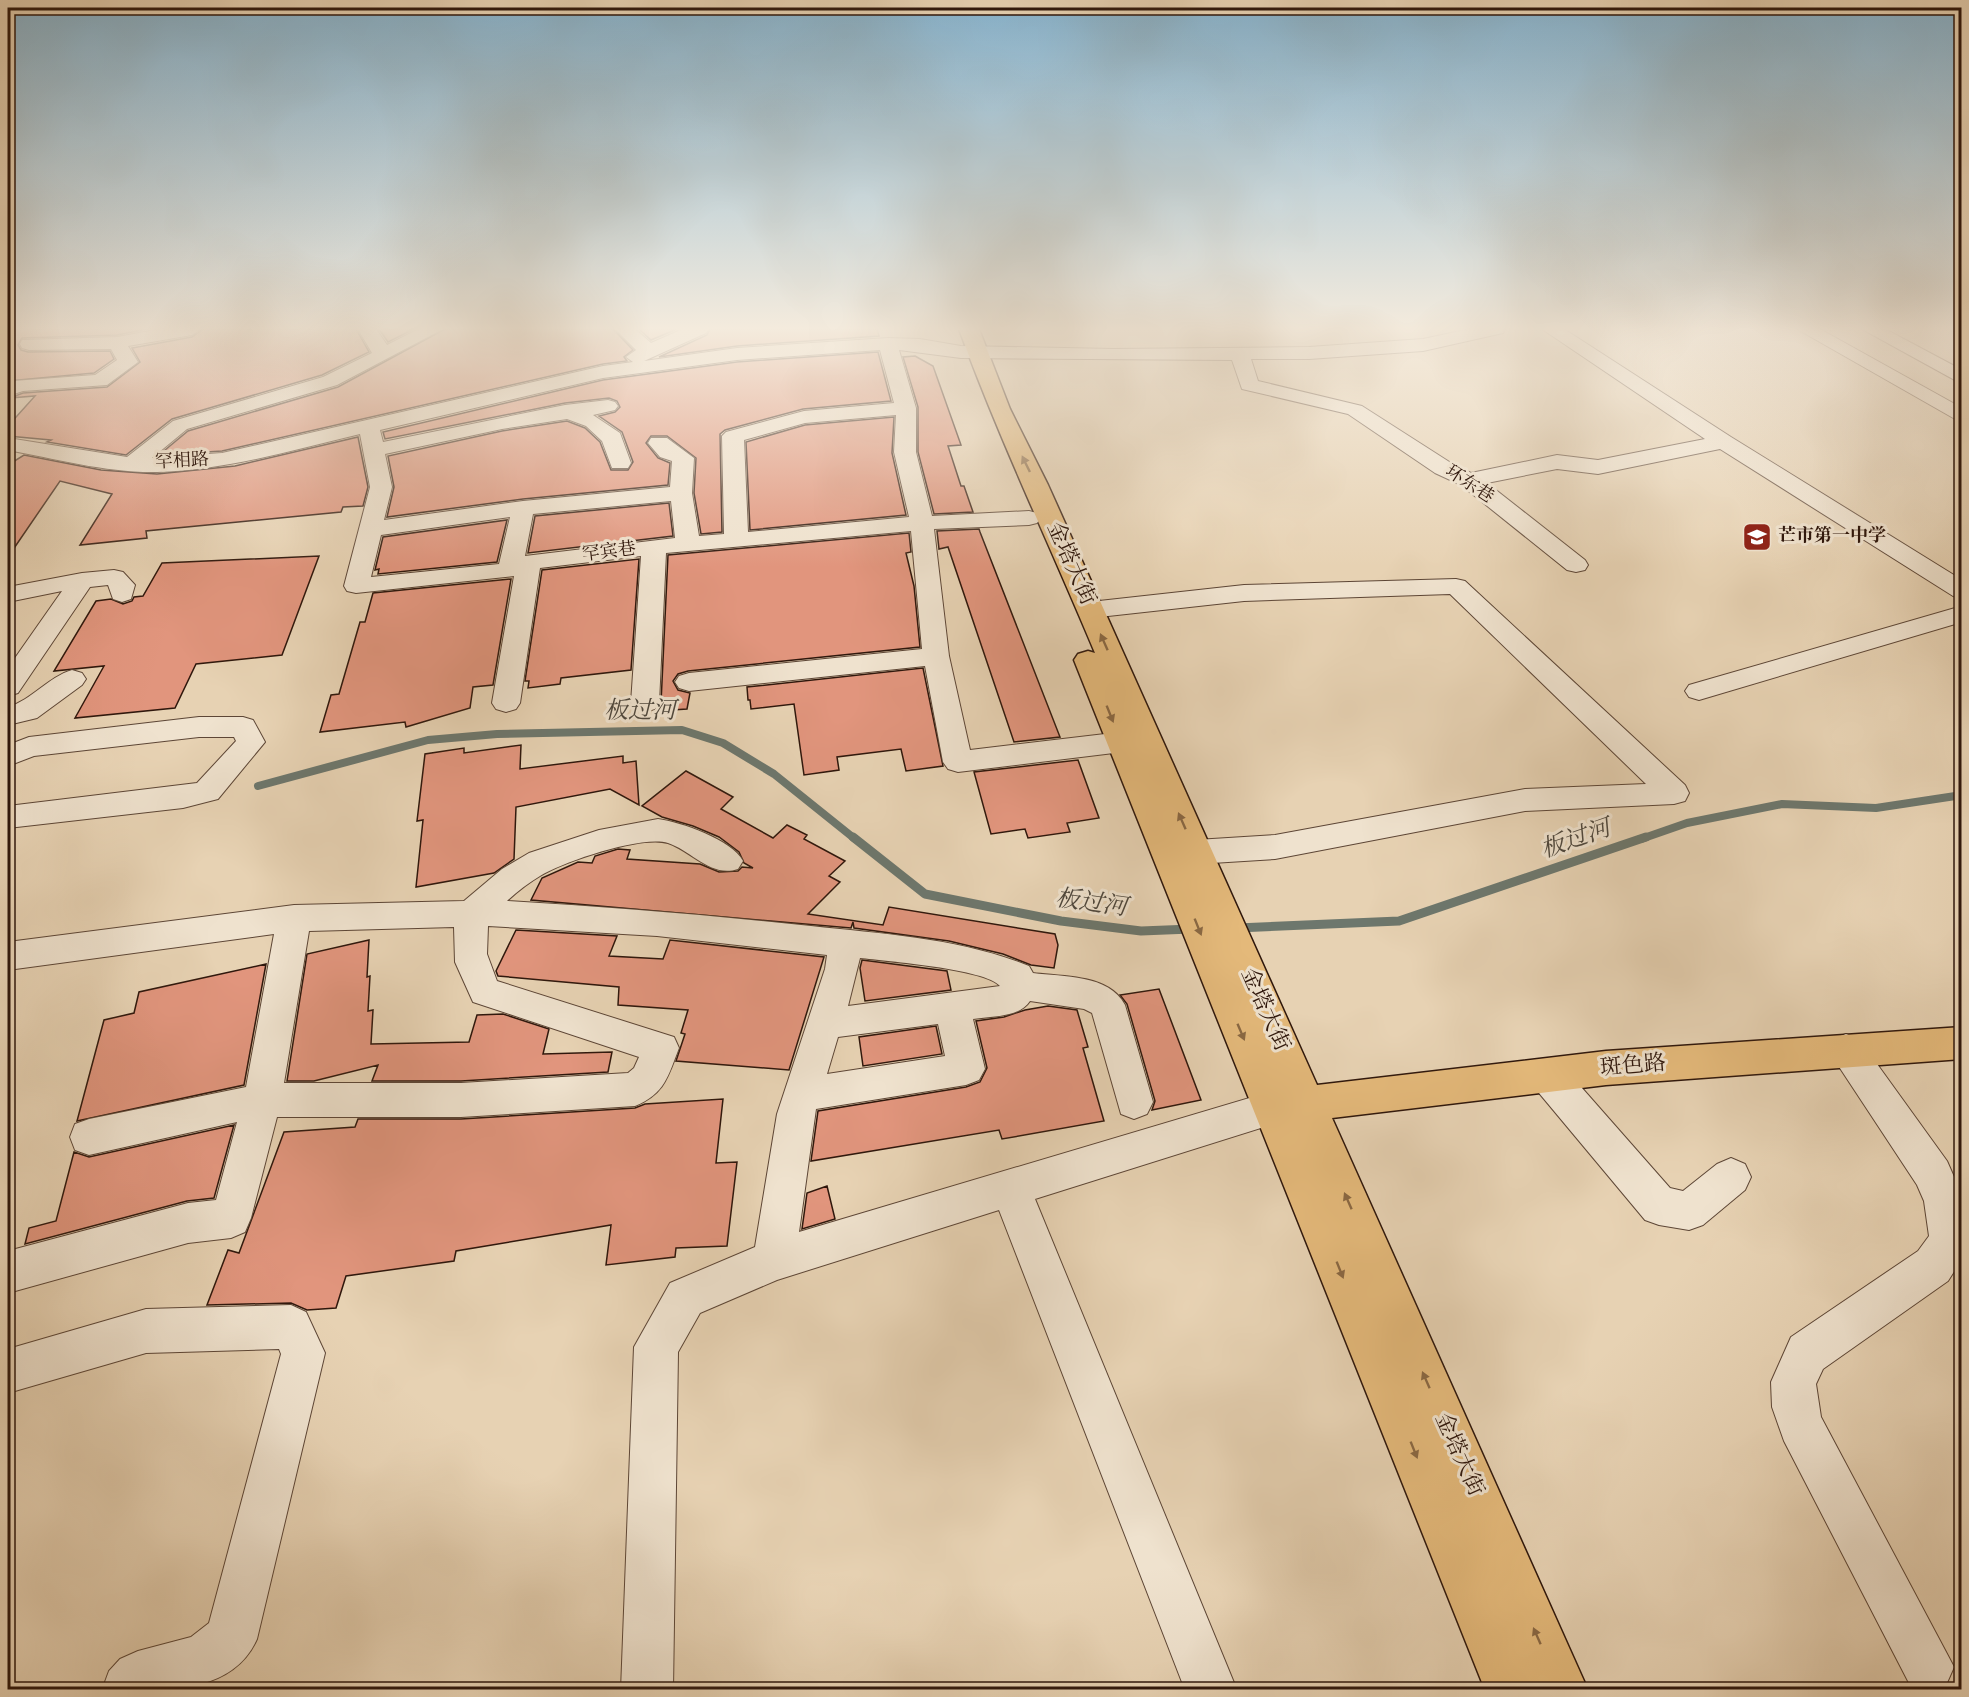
<svg xmlns="http://www.w3.org/2000/svg" width="1969" height="1697" font-family="'Sorts Mill Goudy','Noto Serif SC',serif">
  <rect width="100%" height="100%" fill="#e7d2b3"/>
  <filter id="stains"><feTurbulence type="fractalNoise" baseFrequency=".00333" numOctaves="4"/><feColorMatrix values="0 0 0 0 .2 0 0 0 0 .09 0 0 0 0 .02 0 0 0 .5 -.17"/></filter>
  <radialGradient id="worn" r=".72"><stop offset=".6" stop-color="#630" stop-opacity="0"/><stop offset="1" stop-color="#630" stop-opacity=".3"/></radialGradient>
  <g fill="none" stroke-linecap="round" stroke-linejoin="round">
    <path stroke="#6d776d" stroke-width="8" d="M258,786l170,-46 69,-6 185,-4 41,13 51,31 81,65
      M1641,839l46,-16 95,-19 94,4 86,-13"/>
    <path stroke="#6d776d" stroke-width="9" d="M853,837l72,57 136,27 80,10 50,-2
      M1237,928l162,-7 247,-84"/>
  </g>
  <path fill="#e1957d" stroke="#2f170c" stroke-width="1.5" d="M8,329h139l-30,6 -95,3 -4,7 3,5 7,2 82,-1 4,8 -20,14 -86,8z
    M203,329h153l13,23 -47,23 -150,44 -46,36 -79,-13 4,-2 -43,-4v-10l27,-30 -25,2 13,-5 84,-6 33,-25 -8,-14 60,-11z
    M379,329h35l-26,13z
    M445,329h168l20,21 -9,7 3,4 -24,3 -381,87 -63,4 29,-24 150,-44z
    M639,329h38l-26,11z
    M710,329h167l2,7 -142,10 -78,11 48,-22z
    M878,352l13,49 -88,8 -78,21 -5,4 2,98 -21,2 -7,-41 2,-35 -29,-22h-16l-5,7 12,15 12,5 -2,22 -145,14 -136,18 7,-30 -6,-31 114,-25 65,-10 18,7 15,14 11,28h17l5,-8 -11,-30 -23,-16 16,-4 5,-5 -3,-6 -8,-3 -44,5 -180,36 -2,-7 220,-52 134,-18z
    M915,356l18,10 28,79 -13,1 13,40h3l9,26 -39,2 -16,-62v-45l-15,-50z
    M894,417l-2,36 14,62 -156,15 -4,-88 59,-17z
    M358,437l10,50 -5,19 -20,1 -2,5 -195,19 1,7 -67,7 32,-51 -52,-13 -52,76v-92l16,-10 77,15 56,4 78,-8z
    M669,503l4,33 -145,17 7,-37z
    M507,520l-10,42 -119,12 1,-5 -4,1 8,-33z
    M979,529l1,3 80,205 -46,5 -66,-195 -9,2 -2,-18z
    M909,533l2,19 -5,1 8,33 6,61 -232,24 -10,3 -5,7 5,9 12,3 -3,16 -30,2 4,-8 7,-148z
    M319,556l-37,99 -86,9 -21,44 -100,10 29,-52 -50,5 42,-70 15,-2 12,5 9,-3 2,-4 9,-1 19,-33z
    M639,559l-8,111 -70,8 -1,6 -32,4 1,-7h-4l17,-111z
    M511,579l-18,106 -20,2 -3,21 -64,19 -1,-5 -85,10 11,-37 8,-1 21,-72h5l8,-29z
    M923,668l20,98 -37,5 -5,-22 -64,8 2,13 -35,5 -10,-71 -43,5 -1,-9h-2l-1,-13z
    M521,745l-1,24 103,-13v7l13,-2 3,44 -29,-16 -94,18 -2,52 -20,14 -78,14 7,-67 -6,1 8,-67 39,-6v5z
    M1078,760l21,58 -32,5 3,9 -42,6 -3,-9 -34,5 -17,-62z
    M686,771l47,26 -12,12 52,29 14,-13 20,10 -3,4 41,22 -16,15 11,6 -32,32 75,11 6,-18 166,27 3,11 -4,23 -23,-3 -28,-11 -54,-13 -95,-13 -1,-6 -2,6 -320,-28 11,-22 36,-16 14,1 3,-7 23,-7 12,1 -3,9 73,5 19,8 19,-1 4,-4 11,1 -9,-5 -5,-11 -20,-15 -26,-11 -31,-9 -20,-11z
    M516,930l101,6 -8,20 54,3 7,-19 154,17 -35,113 -113,-9 9,-27 -4,-1 7,-23 -70,-5 1,-18 -121,-11 -2,-5z
    M369,940l-2,37 3,-1 -2,35 5,-1 -2,34 98,-2 8,-27 26,-1 46,15 -6,25 69,-2 -4,20 -147,9h-89l6,-16 -64,16h-27l20,-127z
    M862,960l85,11 4,19 -86,11 -5,-33z
    M266,964l-22,121 -167,36 27,-101 30,-7 5,-21z
    M1159,989l42,111 -49,10 3,-9 -28,-97 -7,-9z
    M1048,1006l29,4 11,37 -5,1 21,73 -102,18 -3,-9 -188,31 7,-50 148,-24 14,-5 7,-14 -11,-47 28,-4 21,-7z
    M936,1026l6,28 -79,12 -4,-29z
    M723,1099l-7,64 21,-1 -10,84 -51,2 -1,9 -69,8 5,-40 -155,26 -2,10 -108,15 -10,32 -29,2 -16,-7 -84,2 21,-55 11,3 45,-121 71,-5 3,-8h103l174,-11 10,-4z
    M234,1125l-20,73 -27,3 -162,43 4,-16 27,-7 18,-69 15,5z
    M827,1186l8,33 -33,10 5,-36z"/>
  <g fill="none" stroke-linecap="round" stroke-linejoin="round">
    <g stroke="#5d4636" stroke-width="2">
      <path id="minor" d="M161,329h40l-9,6 -64,11 10,16 -31,23 -84,6 -15,5v-13l5,-2 82,-6 22,-15 -6,-11 -82,1 -7,-2 -2,-4 2,-4 95,-3z
        M358,329h18l11,16 32,-16h24l-106,56 -150,44 -35,29 70,-5 381,-87 30,-4 -7,-5 10,-7 -21,-21h20l16,14 32,-14h25l-2,4 -62,28 93,-13 151,-10 32,1 41,7 152,3 196,-2 114,-8 47,-10h35l-2,4 -80,18 -114,8h-58l7,22 104,25 89,57 20,10 86,-18 41,5 107,-21 -163,-110h22l167,108 231,143v18l-9,-2 -233,-147 -122,25 -41,-5 -70,14 98,77 3,5 -3,5 -9,2 -9,-2 -106,-85 -26,-12 -87,-59 -106,-25 -10,-29 -271,-2 -62,-8 17,58v44l16,64 97,-5 8,2 4,5 -4,5 -8,2 -95,4 15,127 21,94 152,-18 10,3 4,7 -4,7 -10,3 -164,20 -10,-3 -5,-7 -18,-96 -236,25 -10,-3 -4,-6 4,-6 10,-3 233,-24 -11,-118 -245,22 -7,150 -4,6 -10,3 -10,-3 -4,-6 10,-147 -101,12 -20,135 -4,6 -10,3 -10,-3 -4,-6 22,-127 -158,17 -9,-2 -3,-5 26,-99 -10,-53c-67,16 -133,36 -203,38 -49,1 -101,-13 -149,-22v-12l119,19 46,-36 150,-44 49,-24zM880,350l14,53 -90,8 -78,21 -4,4 2,98 -25,2 -7,-43 2,-35 -27,-20h-16l-3,5 12,14 12,4 -2,26 -147,14 -139,19 8,-33 -7,-33 117,-25 65,-10 19,7 16,15 10,27h16l3,-5 -11,-30 -27,-18 22,-5 3,-4 -3,-4 -7,-2 -43,5 -182,37 -3,-12 223,-52 134,-18zM896,415l-2,37 15,65 -161,15 -4,-92 61,-17zM671,501l4,37 -150,18 8,-42zM510,517l-11,47 -128,13 10,-42z
        M1797,329h23l142,79v15z
        M1862,329h23l77,41v14z
        M114,570l9,2 12,13 -4,14 -9,3 -9,-3 -5,-14 -18,2 -72,106 -10,3v-28l54,-77 -54,11v-15l74,-14z
        M1456,579l9,2 220,204 4,8 -4,8 -11,3 -149,7 -250,48 -79,5 -11,-4 -5,-8 5,-8 11,-4 79,-5 250,-46 121,-5 -196,-190 -206,7 -154,17 -9,-3 -4,-5 4,-5 9,-3 154,-17z
        M1962,606v16l-263,78 -10,-3 -4,-6 4,-6z
        M72,670l10,3 4,6 -4,6 -45,33 -29,7v-18c24,-7 40,-30 64,-37z
        M199,717h44l10,3 12,22 -47,57 -35,9 -175,20v-22l189,-23 39,-42 -2,-4h-35l-165,19 -26,10v-21l21,-8z
        M658,819c23,3 74,21 85,42l-5,8c-27,9 -46,-18 -70,-26 -27,-8 -105,19 -128,33 -12,7 -23,16 -33,25 101,6 202,14 304,25 74,8 148,12 218,40l4,7c30,4 76,1 92,32l28,97 -6,12 -13,5 -13,-5 -29,-101 -8,-4 -54,-8c-11,17 -39,15 -57,18l12,50 -6,11 -13,5 -150,24 -17,123 474,-141 13,5 6,12 -6,12 -251,79 202,491h-52l-186,-480 -222,70 -77,33 -22,39 -5,338h-52l13,-343 36,-64 85,-36 22,-133 48,-145 2,-14 -170,-19 -169,-10 -1,28 10,27 177,56 5,11c-11,28 -14,46 -44,58l-174,11h-184l-26,101 -6,14 -14,6 -43,5 -180,50v-42l180,-48 28,-3 21,-78 -148,33 -14,-5 -5,-13 5,-13 14,-5 157,-32 28,-153 -266,36v-28l286,-37 170,-4 38,-32 27,-16 70,-23zM454,927l1,35 18,40 166,55 -5,11 -6,5 -167,10h-177l25,-152zM860,958c26,3 126,11 140,28l-152,20zM938,1024l7,32 -118,18 11,-37z
        M1846,1034l13,5 88,122 15,34v64l-14,22 -125,88 -7,15 5,33 133,250 -8,18c-13,6 -23,6 -36,0l-126,-244 -12,-34 -1,-25 20,-45 127,-86 11,-15 -5,-35 -7,-16 -89,-135 5,-11z
        M1547,1059l13,4 110,125 13,3 34,-27 14,-6 14,6 6,13 -6,13 -42,35 -14,5 -30,-5 -14,-5 -111,-133 -6,-12 6,-12z
        M291,1305l15,7 19,41 -68,286c-26,58 -99,51 -155,51l7,-19 11,-12 18,-8 53,-14 18,-14 72,-269 -2,-5 -133,4 -138,40v-44l138,-40z"/>
    </g>
    <g stroke="#2f170c" stroke-width="3">
      <path id="major" d="M959,329h20l31,80 38,76 269,600 289,-34 356,-24v32l-356,26 -274,33 256,572h-103l-411,-1030 4,-6 10,-3 7,2c-45,-108 -96,-214 -136,-324z"/>
    </g>
    <use href="#minor" fill="#efe2ce" fill-rule="evenodd"/>
    <use href="#major" fill="#e4b97a" fill-rule="evenodd"/>
  </g>
  <defs><path id="oneway-solid" d="M-6-.8H1V-3.2L6.5 0L1 3.2V.8H-6Z" transform="scale(1.5)"/></defs>
  <g fill="#8a6843">
    <use href="#oneway-solid" transform="translate(1026 464) rotate(-116)"/>
    <use href="#oneway-solid" transform="translate(1104 642) rotate(-114)"/>
    <use href="#oneway-solid" transform="translate(1110 714) rotate(68)"/>
    <use href="#oneway-solid" transform="translate(1182 821) rotate(-114)"/>
    <use href="#oneway-solid" transform="translate(1198 927) rotate(68)"/>
    <use href="#oneway-solid" transform="translate(1241 1032) rotate(67)"/>
    <use href="#oneway-solid" transform="translate(1348 1201) rotate(-114)"/>
    <use href="#oneway-solid" transform="translate(1340 1270) rotate(68)"/>
    <use href="#oneway-solid" transform="translate(1426 1380) rotate(-114)"/>
    <use href="#oneway-solid" transform="translate(1414 1450) rotate(68)"/>
    <use href="#oneway-solid" transform="translate(1537 1636) rotate(-114)"/>
  </g>
  <linearGradient id="sky" x2="0" y2="1"><stop stop-color="#87b5d1"/><stop offset="0.58" stop-color="#f4ebdd"/><stop offset="1" stop-color="#f4ebdd" stop-opacity="0"/></linearGradient>
  <rect width="1969" height="567" fill="url(#sky)"/>
  <defs>
    <g id="school-square" transform="scale(1.5)"><rect x="-9" y="-9" width="18" height="18" rx="4" fill="#8f2418" stroke="#efe2ce"/><path d="M0-5L7-2L0 1L-7-2ZM-4 1L0 2.5L4 1V4Q0 6-4 4Z" fill="#fff"/></g>
  </defs>
  <g fill-rule="evenodd">
    <use href="#school-square" x="1757" y="537"/>
  </g>
  <g text-anchor="middle" dominant-baseline="central" stroke-width="6" stroke-linejoin="round" paint-order="stroke">
    <g font-size="18" fill="#2f170c" stroke="#efe2ce">
      <text transform="translate(182 462) rotate(-3)">罕相路</text>
      <text transform="translate(1469 485) rotate(33)">环东巷</text>
      <text transform="translate(609 553) rotate(-7)">罕宾巷</text>
    </g>
    <g font-size="18" font-weight="bold" fill="#2f170c" stroke="#efe2ce" text-anchor="start">
      <text x="1778" y="537">芒市第一中学</text>
    </g>
    <g font-size="22" fill="#2f170c" stroke="#efe2ce">
      <text transform="translate(1070 564) rotate(66)">金塔大街</text>
      <text transform="translate(1264 1010) rotate(66)">金塔大街</text>
      <text transform="translate(1633 1067) rotate(-5)">斑色路</text>
      <text transform="translate(1458 1455) rotate(66)">金塔大街</text>
    </g>
    <g font-size="24" font-style="italic" fill="#4e473d" stroke="#efe2ce">
      <text x="640" y="712">板过河</text>
      <text transform="translate(1576 840) rotate(-19)">板过河</text>
      <text transform="translate(1091 904) rotate(8)">板过河</text>
    </g>
  </g>
  <rect width="1969" height="1697" fill="none" stroke="#e7d2b3" stroke-width="30"/>
  <rect x="9" y="9" width="1951" height="1679" fill="none" stroke="#2f170c" stroke-width="3"/>
  <rect x="15" y="15" width="1939" height="1667" fill="none" stroke="#2f170c" stroke-width="1.5"/>
  <rect width="100%" height="100%" filter="url(#stains)"/>
  <rect width="100%" height="100%" fill="url(#worn)"/>
</svg>
